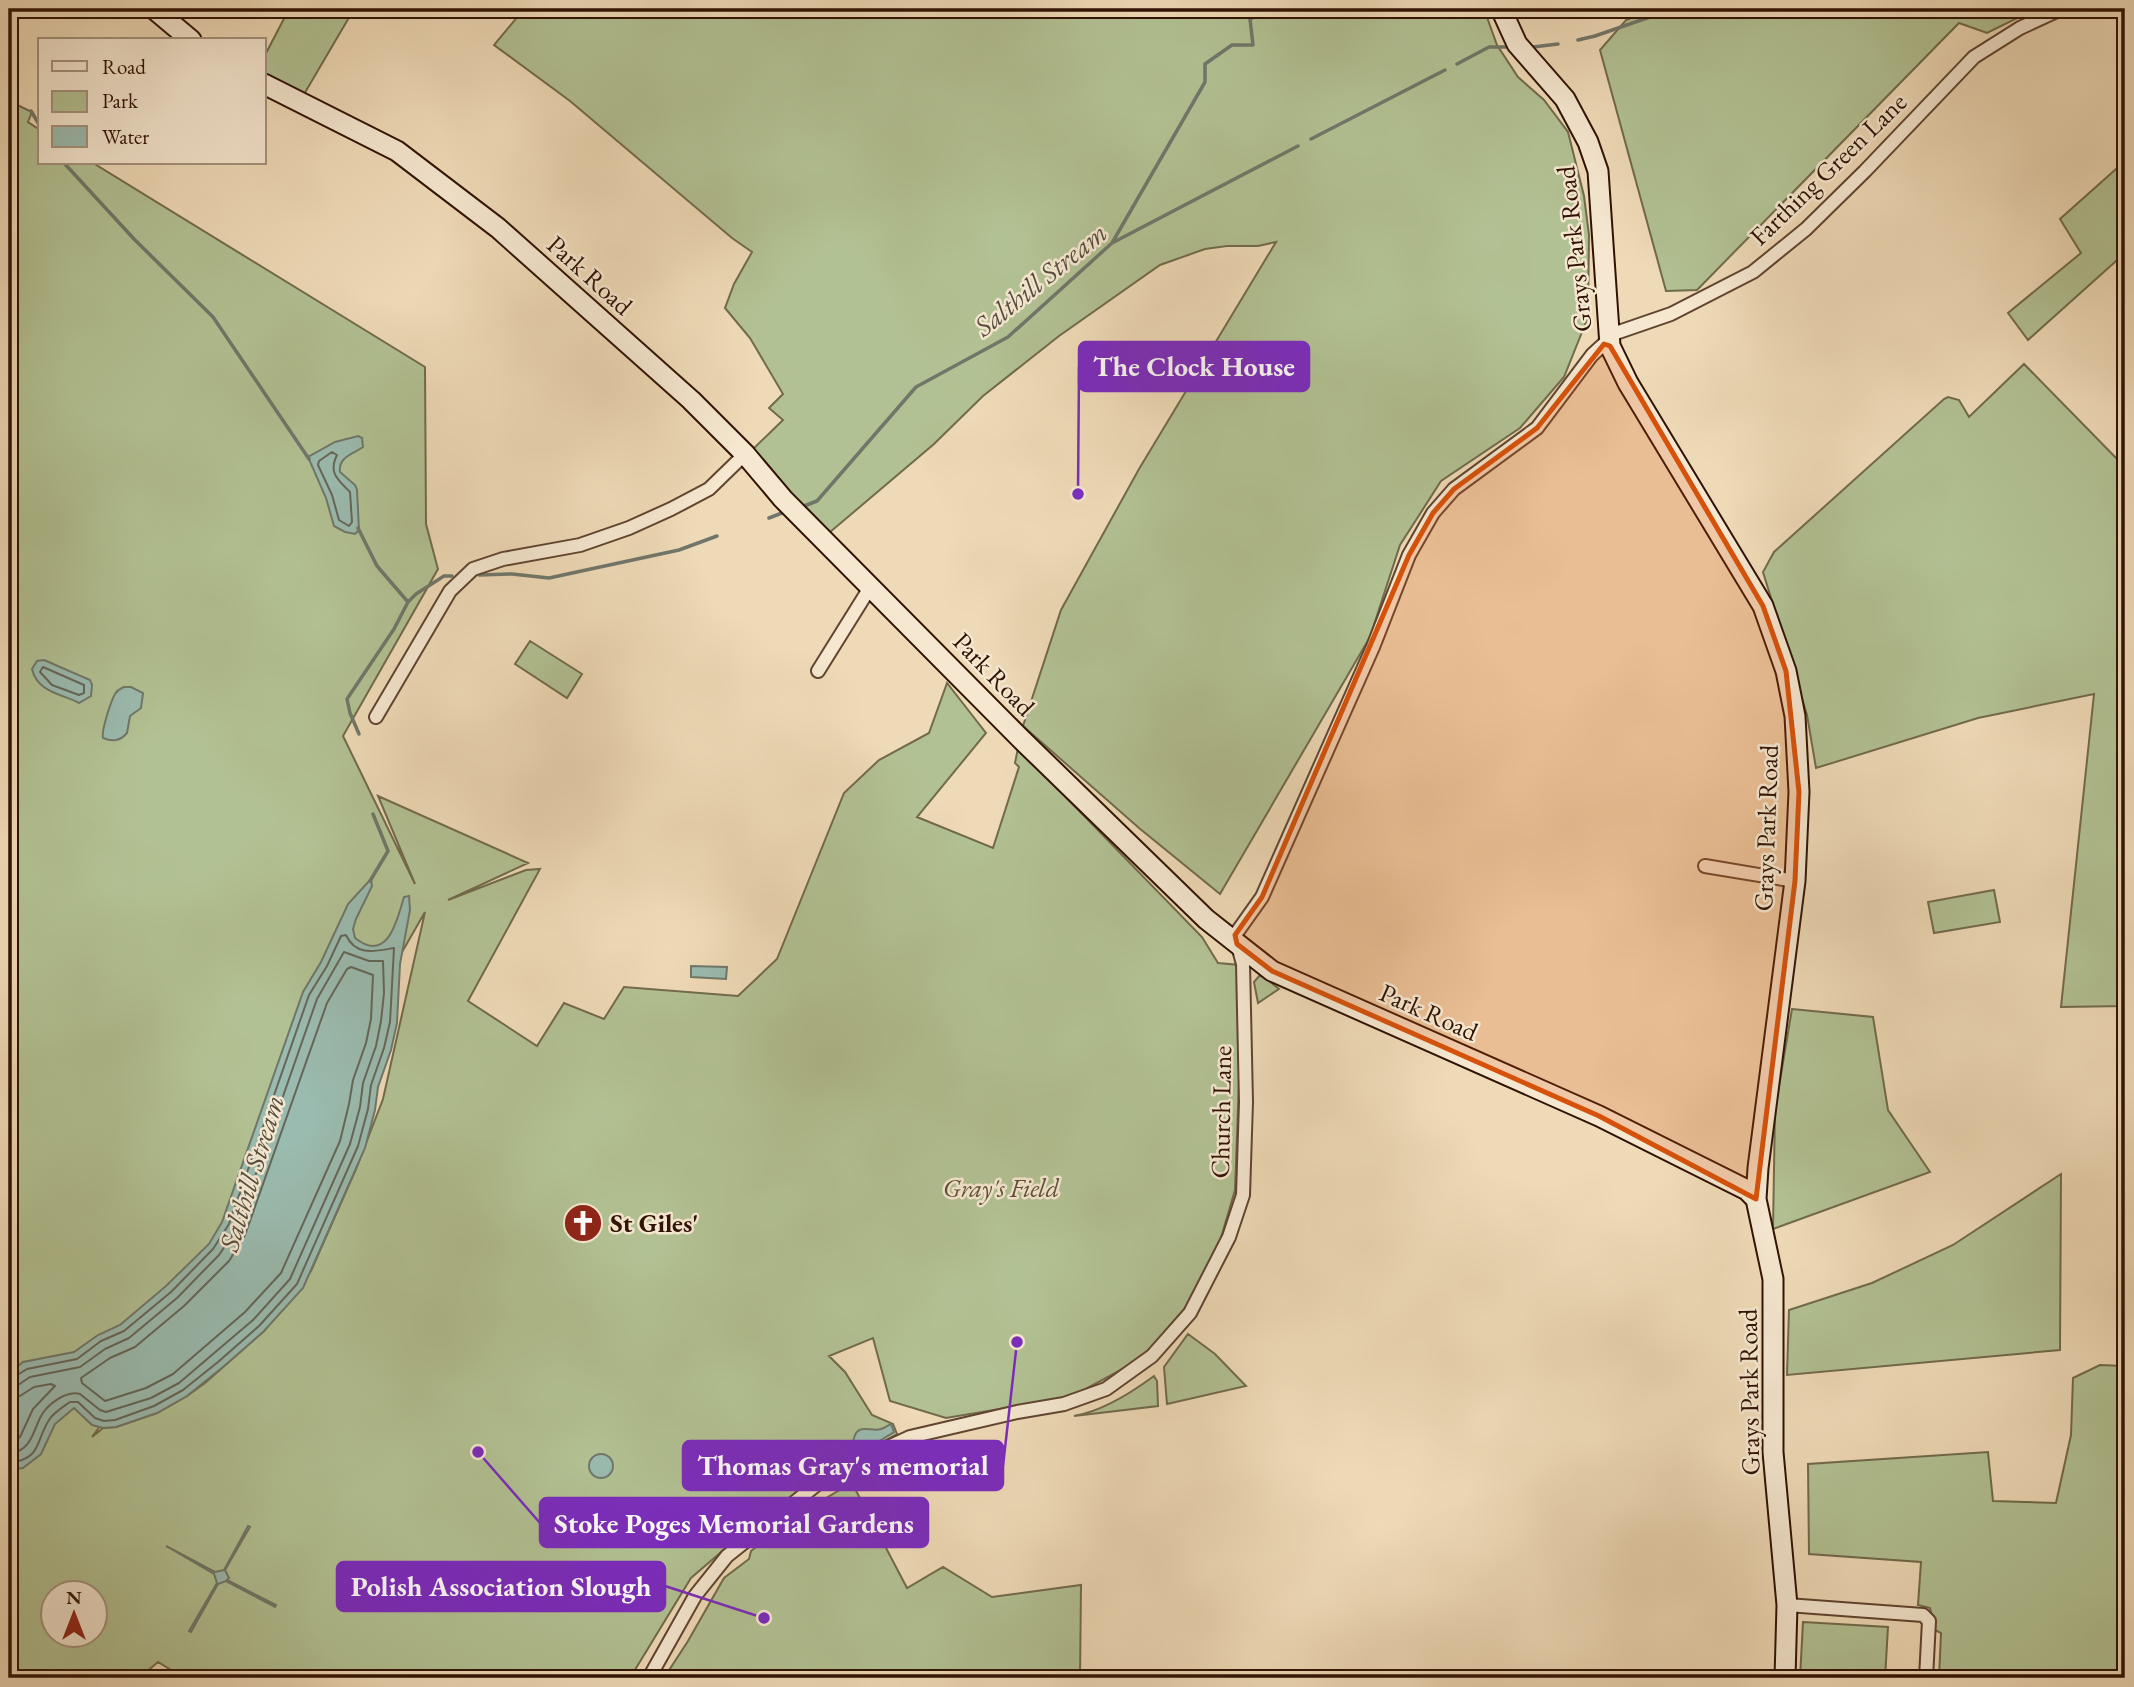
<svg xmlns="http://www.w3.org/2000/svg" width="2134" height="1687" font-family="'EB Garamond',serif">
  <rect width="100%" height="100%" fill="#efdab7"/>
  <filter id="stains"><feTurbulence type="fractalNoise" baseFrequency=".00286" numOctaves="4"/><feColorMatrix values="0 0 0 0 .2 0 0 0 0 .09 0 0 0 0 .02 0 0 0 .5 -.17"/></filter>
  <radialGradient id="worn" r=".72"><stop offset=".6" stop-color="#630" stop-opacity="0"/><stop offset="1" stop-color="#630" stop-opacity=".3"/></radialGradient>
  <path fill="#b2c193" stroke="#716a4b" stroke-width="2" fill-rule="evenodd" d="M289,9h65l-51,87 -39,-20v-19z
    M524,9h960l13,36 21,32 26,23 24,32 16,64 5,39 -1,82 -24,60 -44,51 -79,53 -41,64 -30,92 -150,257 -81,-66 -116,-102 38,-116 78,-141 137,-227 -18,4h-31l-22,3 -45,16 -101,71 -76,60 -49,48 -105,89 -78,-82 32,-31 -14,-12 14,-14 -33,-56 -25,-30 9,-24 18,-32 -20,-14 -162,-137 -76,-56z
    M1654,9h382l-49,24 -28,-10 -262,267 -31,1 -66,-241 26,-30z
    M9,101l23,11 -4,10 12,8v33h53l332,204 1,157 12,45 -95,167 72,148 -37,-88 150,67 -80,37 78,-30 14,-1 -72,132 69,45 27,-43 40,16 20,-32 114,9 39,-37 67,-166 35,-33 50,-27 18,-50 39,50 -69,84 76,31 26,-81 -4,-4 3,-15 184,189 16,26 22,2 -1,116 -4,109 -15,51 -34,66 -45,52 -70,38 -125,21 -56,-17 -17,-63 -44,18 16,16 27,43 21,9 4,10 -52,29 -111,78 -43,37 -61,100h-446l-26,-16 -19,16h-130zM425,912l-42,187 -27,70 -45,102 -47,60 -59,52 -18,13 -30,17 -41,14 -13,1 -11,9 145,-197zM52,1592h42v42h-42z
    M2125,161v92l-97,87 -20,-27 73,-60 -21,-34z
    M2024,364l97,99 4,-38v581l-64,1 33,-313 -116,24 -162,50 -9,-53 -44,-143 11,-20 170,-153 4,-2 11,3 10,17z
    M530,641l52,33 -15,24 -52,-34z
    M1994,890l6,32 -66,11 -6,-31z
    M1259,976l5,1 15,12 -21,14 -4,-21z
    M1792,1009l81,8 15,93 42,62 -157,57 2,-119z
    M2061,1174l-1,176 -273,25 2,-65 83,-27 81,-38z
    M1188,1334l27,20 31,32 -79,18 -3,-37z
    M2100,1365l25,1v312h-186l2,-45 -6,-3 -5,-22 -12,-3 3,-43 -112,-8 -1,-90 180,-12 5,49 63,2 15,-68 2,-57z
    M1154,1376l3,5 1,25 -84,10c29,-5 57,-23 80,-40z
    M852,1483l55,105 36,-21 49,30 89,-12 -1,93h-416l24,-37 36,-63 25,-19 2,-8 51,-39z
    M1803,1622l85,5 -3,51h-85z"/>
  <path fill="#9abbaf" stroke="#70776a" stroke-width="2" d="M358,436l4,2 1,9c-10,7 -25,10 -23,25l15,13 2,5 2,40 -4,4 -10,-2 -11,-6 -8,-28 -18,-41 27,-15z
    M44,660l46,20 2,5 -1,11 -12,7c-17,-9 -42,-11 -47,-34l5,-8z
    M124,687h7l12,6 -2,15 -11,8 -3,17c-7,8 -14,9 -24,5 -2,-7 8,-37 12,-44 3,-5 5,-5 9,-7z
    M371,879l1,7 -16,33 -3,10 2,9c33,26 42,-18 49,-41l5,-1 1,14 -10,54 -3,59 -6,27 -13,37 -3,23 -10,38 -62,140 -39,43 -41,36 -36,29 -30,17 -41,14 -13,1 -11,-3 -18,-17 -19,16 -14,30 -18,14 -14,2v-97l14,-11 51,-10 24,-17 22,-10 46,-39 43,-42 13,-22 81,-230 18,-30 27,-58z
    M691,966l36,1 -1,12 -35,-2z
    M891,1424l3,8 -49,30c8,-11 6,-17 10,-27 5,-11 17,-3 26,-6 3,-1 6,-3 10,-5z
    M589 1466a12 12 0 1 1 24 0a12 12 0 1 1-24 0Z
    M248,1526l2,1 -25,43 4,8 -2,2 49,25 -1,2 -49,-26 -8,3 -27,48 -2,-1 28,-48 -3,-9 -48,-28 49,26 9,-2z"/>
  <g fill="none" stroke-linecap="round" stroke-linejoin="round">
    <path stroke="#656659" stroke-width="2" d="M332,452l5,3c-9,18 1,25 13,37l2,30 -3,4 -10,-6 -7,-25 -14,-30 1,-4z
      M43,667l41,18v8l-5,2 -27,-10 -12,-13z
      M351,967l22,8 -2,44 -5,24 -13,37 -4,24 -9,37 -59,132 -36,39 -72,62 -27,14 -41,13 -23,-18 -1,-5 29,-20 25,-11 49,-41 45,-45 16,-26 82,-232 20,-34z
      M9,1378l5,-1 13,-8 50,-10 24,-18 23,-10 47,-39 42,-43 16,-25 80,-229 18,-29 14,-30 5,-1c10,22 30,16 48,13l-4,74 -6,26 -13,37 -3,24 -10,37 -61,138 -38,42 -41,36 -35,28 -29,16 -39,14 -11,1 -9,-3 -17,-16h-8c-7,5 -17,11 -21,18 -14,22 -7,39 -40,43
      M9,1387l9,-2 12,-8 50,-10 25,-18 24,-11 48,-40 42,-43 18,-27 80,-229 27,-47 25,9h14l1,32 -3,28 -5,25 -13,37 -3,24 -10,37 -60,135 -37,41 -74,63 -28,15 -45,14 -6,-2 -20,-16c-14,-4 -34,11 -40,24 -8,17 -10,33 -31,36
      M9,1397l11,-1 14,-9 17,-3 4,2 -22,23 -13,28 -11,6"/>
    <path stroke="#70776a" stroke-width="3.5" d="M1578,40l17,-4 78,-27
      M1533,47l25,-3
      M1457,64l32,-17h17
      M31,111l9,15
      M1311,139l134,-69
      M64,163l70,76 79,78 96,142
      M1112,243l93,-161v-18l27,-19h21l-3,-26 20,-10
      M804,506l13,-5 99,-114 92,-50 104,-94 186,-97
      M769,518l13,-5
      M358,528l19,38 31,36
      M479,575l33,-1 37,4 130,-28 38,-14
      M359,734l-9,-21 -3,-14 47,-70 14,-27 8,-8 28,-18h8
      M370,881l18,-30 -15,-37"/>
    <g stroke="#604430" stroke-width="16">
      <path id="minor" d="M1610,335l61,-21 82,-42 53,-43 59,-58 109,-114 46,-29 41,-19
        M818,671l53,-85
        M376,717l74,-126 23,-22 30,-10 77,-14 49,-17 42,-19 38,-20 36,-35
        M1705,866l90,15
        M1787,1605l136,10 6,6 -3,57
        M649,1678l46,-82 32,-40 103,-82 80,-37 107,-25 47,-8 42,-15 46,-33 38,-43 39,-76 14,-42 3,-93 -3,-138 -8,-29 27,-38 111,-250 36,-92 24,-42 21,-24 83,-61 55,-73 12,-11 6,2"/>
    </g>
    <g stroke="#301203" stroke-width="23">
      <path id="secondary" d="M154,9l37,31
        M1501,9l16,35 48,55 23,43 10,29 12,175 18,37 135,223 23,65 9,45 4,76 -4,89 -37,287 -2,31 17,80v173l14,153 -2,73
        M264,84l133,67 101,77 193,172 54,54 38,45 239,241 184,179 66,52 327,145 148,74 9,9"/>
    </g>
    <use href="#minor" stroke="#f5e7d0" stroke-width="12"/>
    <use href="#secondary" stroke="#f5e7d0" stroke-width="19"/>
  </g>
  <path fill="#d6520b" fill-opacity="0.2" stroke="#d6520b" stroke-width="5" stroke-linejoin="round" d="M1604,344l6,2 153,260 23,65 13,121 -4,89 -39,318 -157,-83 -327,-145 -35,-27 -2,-9 27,-38 147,-342 24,-42 21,-24 83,-61z"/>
  <defs>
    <g id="church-disc" transform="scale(2.0125)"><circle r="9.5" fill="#8f2418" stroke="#f5e7d0"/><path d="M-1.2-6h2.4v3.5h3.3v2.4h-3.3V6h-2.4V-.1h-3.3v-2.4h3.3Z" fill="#fff"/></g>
  </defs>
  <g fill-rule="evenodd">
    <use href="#church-disc" x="583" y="1223"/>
  </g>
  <g text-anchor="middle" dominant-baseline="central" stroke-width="5" stroke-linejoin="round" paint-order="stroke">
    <g font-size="26" fill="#301203" stroke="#f5e7d0">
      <text transform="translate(1828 169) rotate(-44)">Farthing Green Lane</text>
      <text transform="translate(1574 249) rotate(-96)">Grays Park Road</text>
      <text transform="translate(590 275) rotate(42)">Park Road</text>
      <text transform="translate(994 674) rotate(46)">Park Road</text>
      <text transform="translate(1766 828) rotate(-88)">Grays Park Road</text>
      <text transform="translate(1429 1012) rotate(24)">Park Road</text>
      <text transform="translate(1221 1112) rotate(-89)">Church Lane</text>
      <text transform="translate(1749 1392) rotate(-91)">Grays Park Road</text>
    </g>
    <g font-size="26" font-style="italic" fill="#5e4f35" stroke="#f5e7d0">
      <text x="1001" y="1188">Gray's Field</text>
    </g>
    <g font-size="26" font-weight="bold" fill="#301203" stroke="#f5e7d0" text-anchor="start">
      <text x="610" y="1223">St Giles'</text>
    </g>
    <g font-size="28" font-style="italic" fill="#554d3f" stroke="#f5e7d0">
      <text transform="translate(1040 279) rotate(-39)">Salthill Stream</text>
      <text transform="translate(251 1173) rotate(-73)">Salthill Stream</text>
    </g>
  </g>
  <path fill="none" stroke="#7b2cbf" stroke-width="2.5" d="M1078 494L1079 367M1017 1342L1003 1466M478 1452L540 1523M764 1618L665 1586"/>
  <g fill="#7b2cbf" stroke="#f5e7d0" stroke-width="2.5">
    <circle cx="1078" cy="494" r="7"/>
    <circle cx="1017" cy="1342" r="7"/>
    <circle cx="478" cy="1452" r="7"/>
    <circle cx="764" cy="1618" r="7"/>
  </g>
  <g fill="#7b2cbf" stroke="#7b2cbf" stroke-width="2.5">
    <rect x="1079" y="342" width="230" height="49" rx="7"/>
    <rect x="683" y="1441" width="320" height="49" rx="7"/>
    <rect x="540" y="1498" width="388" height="49" rx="7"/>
    <rect x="337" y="1562" width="328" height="49" rx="7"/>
  </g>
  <g font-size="28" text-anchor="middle" font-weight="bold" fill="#fff">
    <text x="1194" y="376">The Clock House</text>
    <text x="843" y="1475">Thomas Gray's memorial</text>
    <text x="734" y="1533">Stoke Poges Memorial Gardens</text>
    <text x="501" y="1596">Polish Association Slough</text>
  </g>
  <rect width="2134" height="1687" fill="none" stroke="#efdab7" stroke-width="35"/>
  <rect x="10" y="10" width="2113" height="1666" fill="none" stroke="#301203" stroke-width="3.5"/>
  <rect x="18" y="18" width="2099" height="1652" fill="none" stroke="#301203" stroke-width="2"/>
  <rect x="38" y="38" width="228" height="126" fill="#f5e7d0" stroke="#a6927e" stroke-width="2"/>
  <rect x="52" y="61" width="35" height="10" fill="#f5e7d0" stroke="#a6927e" stroke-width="2"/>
  <text x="102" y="74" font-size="21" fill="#301203">Road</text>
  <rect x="52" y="91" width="35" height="21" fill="#b2c193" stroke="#a6927e" stroke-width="2"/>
  <text x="102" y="108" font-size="21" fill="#301203">Park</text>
  <rect x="52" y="126" width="35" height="21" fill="#9abbaf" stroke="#a6927e" stroke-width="2"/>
  <text x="102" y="144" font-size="21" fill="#301203">Water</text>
  <g transform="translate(74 1614)"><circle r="33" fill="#f5e7d0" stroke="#a6927e" stroke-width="2"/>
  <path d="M0-5L12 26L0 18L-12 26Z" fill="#8f2418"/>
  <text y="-10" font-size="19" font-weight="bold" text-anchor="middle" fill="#301203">N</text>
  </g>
  <rect width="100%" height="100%" filter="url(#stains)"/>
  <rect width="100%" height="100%" fill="url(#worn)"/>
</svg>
